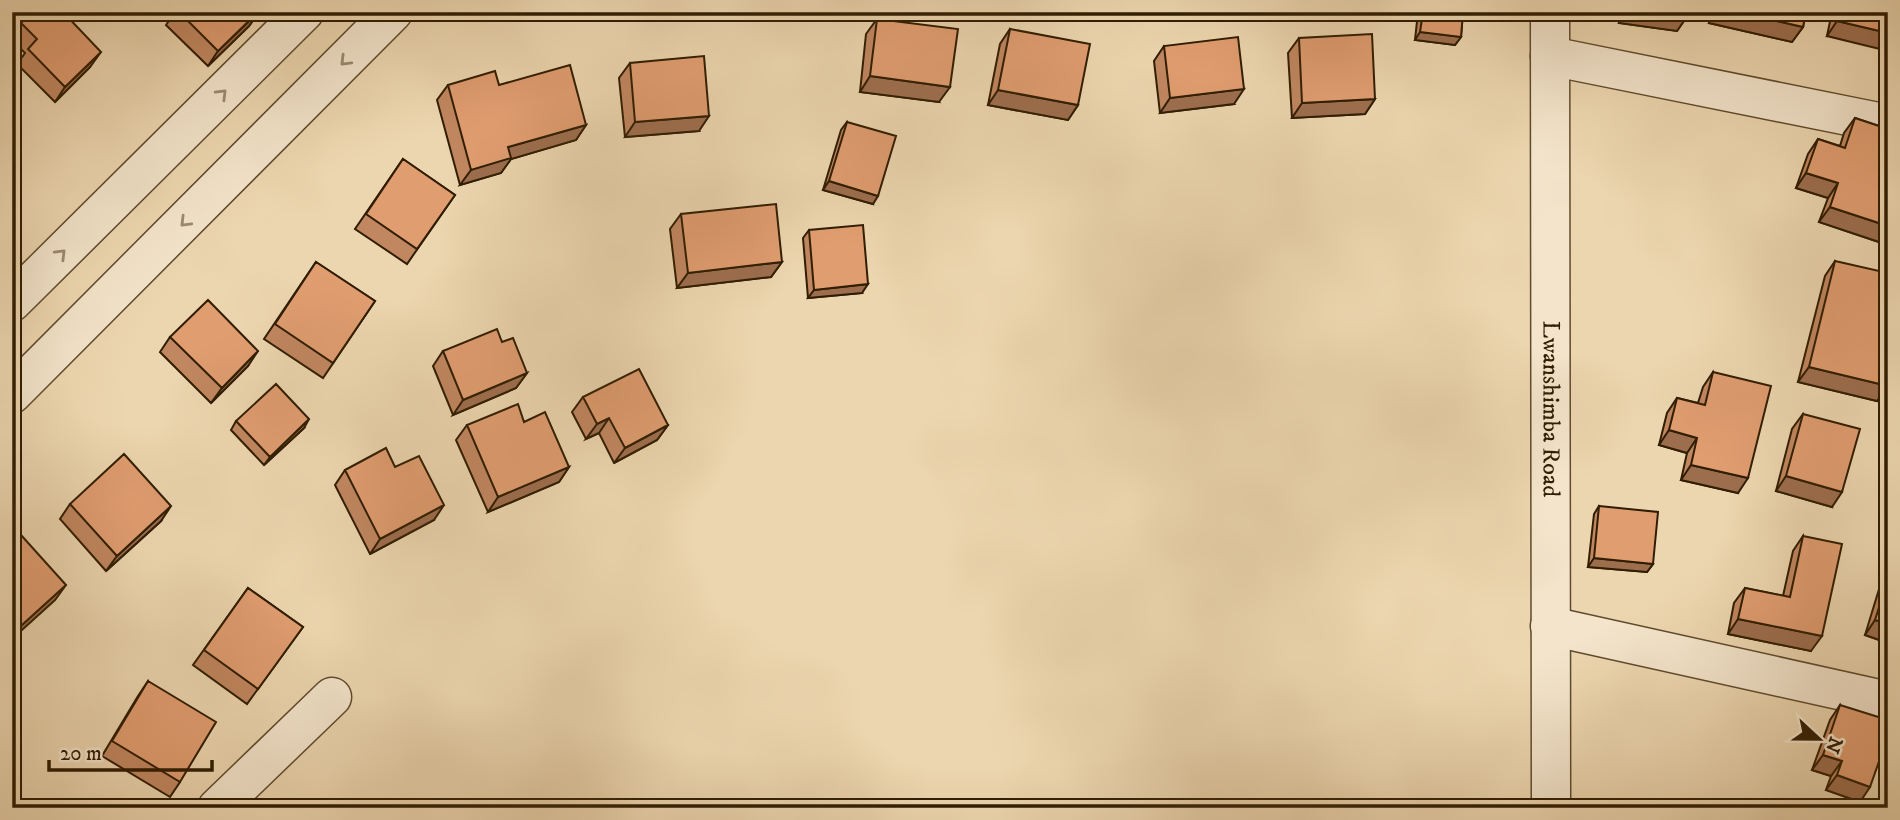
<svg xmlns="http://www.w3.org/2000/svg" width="1900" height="820" font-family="'IM FELL DW Pica',serif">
  <rect width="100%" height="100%" fill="#ecd6af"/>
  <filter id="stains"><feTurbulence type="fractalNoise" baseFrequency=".00286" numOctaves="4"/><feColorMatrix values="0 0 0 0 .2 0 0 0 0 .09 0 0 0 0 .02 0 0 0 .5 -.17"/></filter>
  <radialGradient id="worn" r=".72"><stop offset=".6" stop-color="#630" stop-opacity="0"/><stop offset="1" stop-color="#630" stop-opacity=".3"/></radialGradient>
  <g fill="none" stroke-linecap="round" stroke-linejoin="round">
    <g stroke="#5f4b2d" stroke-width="41">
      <g id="street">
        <path id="s1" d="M1550,12l1,796"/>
        <path d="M1550,56l338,68"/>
        <path d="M12,302l292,-290"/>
        <path d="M12,394l381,-382"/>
        <path d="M1550,626l338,75"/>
        <path d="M217,808l115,-111"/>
      </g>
    </g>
    <use href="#street" stroke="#f3e4cb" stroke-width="38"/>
  </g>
  <path fill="#c18760" stroke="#301d02" stroke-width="2" d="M175,12h84l-10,14 -41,40 -42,-41z
    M1418,12h45l-2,25 -6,8 -40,-5z
    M1621,12h67v3l-11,16 -58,-8z
    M1712,12h94l-3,15 -11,15 -83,-19z
    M1832,12h56l-61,24z
    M877,19l62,83 -79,-10 6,-58z
    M21,23l69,44 -35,35 -38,-38 8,-11 -13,-13v-4z
    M1010,29l68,76 -10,15 -80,-15 12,-61z
    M1299,38l76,61 -10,15 -73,4 -4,-65z
    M1164,46l70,58 -74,9 -6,-52z
    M630,63l69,68 -74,6 -6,-59z
    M448,85h51l87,40 -10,15 -65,19 -10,14 -41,12 -23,-85z
    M1855,118l33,11v116l-69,-23 9,-24 -32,-10 12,-34 10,-15 22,7 4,-13z
    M847,122l26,82 -50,-14 18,-60z
    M403,159l52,36 -48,69 -52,-35z
    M681,214l101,48 -11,15 -94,11 -7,-59z
    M809,230l53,63 -54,5 -5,-60z
    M1835,261l50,74 -8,66 -79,-19 27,-106z
    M316,262l59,39 -52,77 -59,-39z
    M170,337l78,29 -37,37 -51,-51z
    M502,342l25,31 -11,15 -63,27 -20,-49 10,-15z
    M1713,372l25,121 -57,-13 6,-27 -28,-8 8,-32 10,-15 21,5 5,-16z
    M583,397l85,28 -11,15 -43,23 -15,-30 -13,6 -14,-27z
    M1803,414l29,93 -56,-16 16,-62z
    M236,421l68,7 -40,37 -33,-35z
    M524,422l45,45 -10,15 -71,30 -32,-72 11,-15z
    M395,467l39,53 -64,34 -35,-69 10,-15z
    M70,504l91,17 -55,50 -46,-52z
    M1599,506l54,58 -6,8 -59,-5 6,-53z
    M1803,536l8,115 -83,-17 6,-31 11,-15 38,8 10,-45z
    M1888,575v68l-23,-8 15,-49z
    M248,588l55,39 -56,77 -54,-39z
    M148,681l32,101 -10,15 -68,-41 36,-60z
    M1840,705l20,97 -34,-12 5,-14 -19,-6 18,-50z"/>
  <path fill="#9d6e4e" stroke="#301d02" stroke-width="2" d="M259,12l-10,14 -41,40 10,-15z
    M1627,12h35l26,3 -11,16 -58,-8z
    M1717,12h21l65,15 -11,15 -83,-19z
    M1837,21l51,12v18l-61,-15z
    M1420,32l41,5 -6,8 -40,-5z
    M101,52l-11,15 -35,35 10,-15z
    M870,76l80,11 -11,15 -79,-10z
    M1244,89l-10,15 -74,9 10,-15z
    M998,90l80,15 -10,15 -80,-15z
    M1375,99l-10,15 -73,4 10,-15z
    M709,116l-10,15 -74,6 10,-15z
    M586,125l-10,15 -65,19 -10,14 -41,12 11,-15 37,-23z
    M1806,173l32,10 -10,15 -32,-10z
    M829,181l49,15 -5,8 -50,-14z
    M1830,207l58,19v19l-69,-23z
    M782,262l-11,15 -94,11 11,-15z
    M868,284l-6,9 -54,5 6,-8z
    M258,351l-10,15 -37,37 11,-15z
    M1809,367l79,19 -11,15 -79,-19z
    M527,373l-11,15 -63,27 10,-15z
    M609,418l-10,15 -13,6 11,-15z
    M309,419l-5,9 -40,37 6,-8z
    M668,425l-11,15 -43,23 11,-15z
    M1669,430l28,8 -10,15 -28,-8z
    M1691,465l57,13 -10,15 -57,-13z
    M569,467l-10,15 -71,30 10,-15z
    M1786,476l56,16 -10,15 -56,-16z
    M444,505l-10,15 -64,34 10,-15z
    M171,506l-10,15 -55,50 11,-15z
    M1594,558l59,6 -6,8 -59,-5z
    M66,585l-11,15 -43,39v-5z
    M1738,619l84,17 -11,15 -83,-17z
    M1875,620l13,4v19l-23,-8z
    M1823,755l19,6 -11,15 -19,-6z
    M1837,775l33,12 -10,15 -34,-12z"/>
  <path fill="#e09d70" stroke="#301d02" stroke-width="2" d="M32,12h31l38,40 -36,35 -37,-38 9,-10 -16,-16z
    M179,12h79l-40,39z
    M1423,12h40l-2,25 -41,-5z
    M1662,12h26v3z
    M1738,12h68l-3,15z
    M1839,12h49v21l-51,-12z
    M877,19l81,10 -8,58 -80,-11z
    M1010,29l80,15 -12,61 -80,-15z
    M1372,34l3,65 -73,4 -3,-65z
    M1238,37l6,52 -74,9 -6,-52z
    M704,56l5,60 -74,6 -5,-59z
    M570,65l16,60 -78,22 3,11 -40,12 -23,-85 47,-14 4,14z
    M1855,118l33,11v97l-58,-19 8,-24 -32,-10 12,-34 27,9z
    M847,122l49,14 -18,60 -49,-15z
    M403,159l52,36 -38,54 -51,-35z
    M776,204l6,58 -94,11 -7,-59z
    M863,225l5,59 -54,6 -5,-60z
    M1835,261l53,12v51l-3,11 3,1v50l-79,-19z
    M316,262l59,39 -42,62 -58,-39z
    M208,300l50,51 -36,37 -52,-51z
    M497,329l5,13 11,-4 14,35 -64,27 -20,-49z
    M639,369l29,56 -43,23 -16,-30 -12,6 -14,-27z
    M1713,372l58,14 -23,92 -57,-13 6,-27 -28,-8 8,-32 28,7z
    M276,384l33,35 -39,38 -34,-36z
    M518,404l6,18 21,-10 24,55 -71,30 -31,-72z
    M1803,414l57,15 -18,63 -56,-16z
    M386,448l9,19 24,-11 25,49 -64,34 -35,-69z
    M124,454l47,52 -54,50 -47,-52z
    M1599,506l59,6 -5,52 -59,-6z
    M12,525l54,60 -54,49z
    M1803,536l39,8 -20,92 -84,-17 7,-31 45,9z
    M1888,579v45l-13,-4z
    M248,588l55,39 -45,62 -54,-39z
    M148,681l68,41 -36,60 -68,-41z
    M1840,705l48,15v16l-18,51 -33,-12 5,-14 -19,-6z
    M1718,805l11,3h-12z"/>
  <defs><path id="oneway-chevron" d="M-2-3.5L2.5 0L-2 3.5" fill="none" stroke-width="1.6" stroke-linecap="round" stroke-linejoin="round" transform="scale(1.75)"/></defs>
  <g stroke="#9b8a71">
    <use href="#oneway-chevron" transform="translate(345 61) rotate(135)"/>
    <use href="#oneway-chevron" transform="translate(222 94) rotate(-45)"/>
    <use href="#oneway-chevron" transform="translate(185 222) rotate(135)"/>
    <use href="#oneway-chevron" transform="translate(61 254) rotate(-45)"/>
  </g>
  <g text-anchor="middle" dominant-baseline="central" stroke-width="7" stroke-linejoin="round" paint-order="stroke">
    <g font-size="24" fill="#301d02" stroke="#f3e4cb">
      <text stroke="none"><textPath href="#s1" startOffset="397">Lwanshimba Road</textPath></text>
    </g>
  </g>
  <rect width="1900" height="820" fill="none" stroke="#ecd6af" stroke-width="42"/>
  <rect x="14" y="14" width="1872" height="792" fill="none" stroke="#301d02" stroke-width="3.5"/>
  <rect x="21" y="21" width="1858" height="778" fill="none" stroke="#301d02" stroke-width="2"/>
  <g transform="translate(1819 739) rotate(112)" stroke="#f3e4cb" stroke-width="5" paint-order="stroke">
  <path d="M0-5L12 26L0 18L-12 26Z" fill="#301d02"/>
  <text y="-10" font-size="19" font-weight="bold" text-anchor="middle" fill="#301d02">N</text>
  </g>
  <path d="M49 760v10h163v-10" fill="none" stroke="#301d02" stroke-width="3.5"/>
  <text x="60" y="760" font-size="21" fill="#301d02" stroke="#f3e4cb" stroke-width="5" paint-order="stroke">20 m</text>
  <rect width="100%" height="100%" filter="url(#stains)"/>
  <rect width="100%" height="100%" fill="url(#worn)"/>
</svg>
